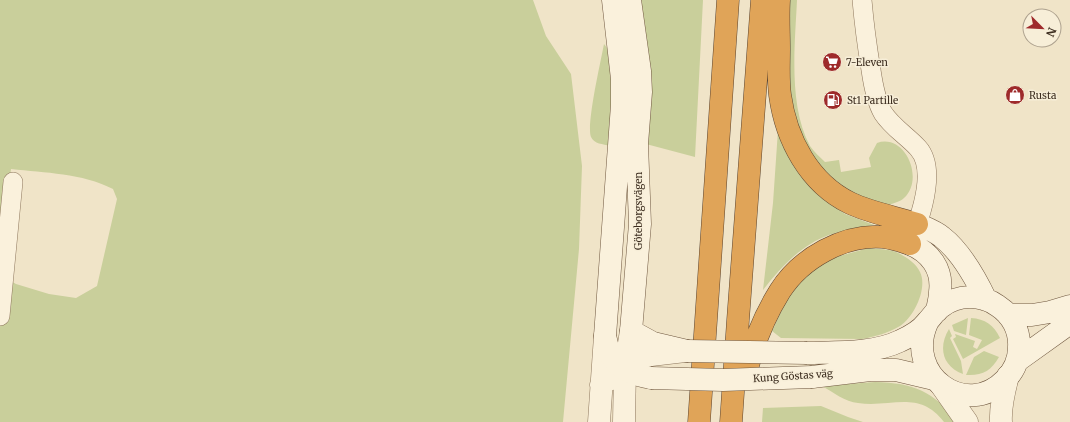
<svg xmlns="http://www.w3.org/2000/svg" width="1070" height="422" font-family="Merriweather,serif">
  <rect width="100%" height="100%" fill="#f0e4c8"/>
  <path fill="#c9cf9b" d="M0,0h533l13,36 25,38 11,92 -3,83 -16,173h-563v-147l16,9 33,10 27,4 21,-12 20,-87 -4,-10c-31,-16 -68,-16 -102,-20l-11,81z
    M641,0h62l-8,157 -49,-13 4,-48 -2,-47z
    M788,0h9c-2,45 -9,105 13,146 4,6 10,11 15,16l14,-2 2,12 30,-5 -2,-9 8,-15c28,-10 48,36 27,55 -4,4 -13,6 -20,8l-46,-18 -42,-52 -10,-65z
    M604,44l6,8 4,54 -4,40c-7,-2 -16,-2 -19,-9 -5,-11 10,-77 13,-93z
    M778,130l8,22 11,19 26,27 22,16 29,11c-15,3 -31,5 -45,10 -28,10 -48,32 -66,55l10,-87z
    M869,248c9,1 19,1 27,4 9,4 20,11 24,20 8,16 -6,45 -20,54 -12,7 -26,11 -38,13l-81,-1 -9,-7 17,-36 14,-18 29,-19z
    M968,318l-2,17 -12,-4 -2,-6z
    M971,318c14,1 23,7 29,20l-37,21 -10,-20 3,-2 -1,-3 20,7 -2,6 4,2 5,-9 -13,-5z
    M949,329l3,7 -2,2 11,23 2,13c-21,-8 -25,-27 -14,-45z
    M984,351l15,6c-8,14 -17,19 -33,18l8,-18z
    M875,382c39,1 58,9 83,40h-14c-25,-33 -53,-14 -86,-19 -13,-1 -25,-11 -36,-17z
    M821,406l27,11 15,5h-101l1,-14z"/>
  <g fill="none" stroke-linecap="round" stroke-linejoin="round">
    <g stroke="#8d765c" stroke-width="20">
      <path id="minor" d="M862,0c2,23 5,46 9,70 2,14 5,31 12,43 9,14 24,23 35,35 19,21 3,67 -6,90
        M0,316l13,-134"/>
    </g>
    <g stroke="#8d765c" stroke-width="23">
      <path id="tertiary" d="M601,385l39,-27 11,-3 34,-4
        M941,385l26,37
        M599,422l6,-86
        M624,422l1,-54 6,-37
        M1001,422c-1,-15 3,-31 7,-46"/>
    </g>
    <g stroke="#6f573f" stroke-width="23">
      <path id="secondary" d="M613,0l9,79v26l-17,231c2,7 3,16 7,21 8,13 26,19 39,21
        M630,0l10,71 1,21 -4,52 3,80 -9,107 22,12 34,8
        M917,224c9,4 18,7 25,13 18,14 34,42 44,63
        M910,244c20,8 33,25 30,48 0,6 -2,12 -3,19
        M1008,315h24l18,-3 20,-6
        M807,353c29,-1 66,1 93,-12 9,-4 21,-11 27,-19 5,-5 8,-11 14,-15 17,-13 40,-13 57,-1 14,9 22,25 21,41 0,13 -5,24 -14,33 -39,40 -101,-5 -78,-57
        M1017,361l53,-38
        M812,377l58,-7h26l38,9"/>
    </g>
    <g stroke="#5b4430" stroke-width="23">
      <path id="motorway" d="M779,0c-1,16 0,33 0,49 0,15 -1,31 1,46 6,44 29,88 70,108 21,10 45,14 67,21
        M747,369c7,-27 18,-54 33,-78 21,-33 64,-57 103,-54 10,1 18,4 27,7
        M699,422l29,-422
        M731,422l7,-102 24,-320"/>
    </g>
    <use href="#minor" stroke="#faf1dc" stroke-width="19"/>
    <use href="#tertiary" stroke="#faf1dc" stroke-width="22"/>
    <use href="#secondary" stroke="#faf1dc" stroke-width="22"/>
    <use href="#motorway" stroke="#e0a458" stroke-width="22"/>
    <g stroke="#6f573f" stroke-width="23" stroke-linecap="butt">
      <path id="secondary-bridge" d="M687,351l120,2
        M651,378l72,2 89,-3"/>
    </g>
    <use href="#secondary-bridge" stroke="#faf1dc" stroke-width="22"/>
  </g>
  <defs>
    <g id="supermarket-disc" transform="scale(1)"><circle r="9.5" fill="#9e2a2b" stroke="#f7eed8"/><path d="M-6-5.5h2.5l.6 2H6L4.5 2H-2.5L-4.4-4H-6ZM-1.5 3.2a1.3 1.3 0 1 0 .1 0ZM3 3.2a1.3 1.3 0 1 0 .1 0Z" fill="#fff"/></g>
    <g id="shop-disc" transform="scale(1)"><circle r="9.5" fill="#9e2a2b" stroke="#f7eed8"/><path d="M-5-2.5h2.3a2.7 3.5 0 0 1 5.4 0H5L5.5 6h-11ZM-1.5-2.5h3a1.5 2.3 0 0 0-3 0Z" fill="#fff"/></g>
    <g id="fuel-disc" transform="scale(1)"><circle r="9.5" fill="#9e2a2b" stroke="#f7eed8"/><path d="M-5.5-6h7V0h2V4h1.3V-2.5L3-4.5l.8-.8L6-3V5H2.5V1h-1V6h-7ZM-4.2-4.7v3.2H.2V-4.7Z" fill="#fff"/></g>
  </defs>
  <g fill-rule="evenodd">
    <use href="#supermarket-disc" x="832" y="62"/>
    <use href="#shop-disc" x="1015" y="95"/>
    <use href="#fuel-disc" x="833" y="100"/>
  </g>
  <g text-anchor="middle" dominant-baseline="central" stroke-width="3" stroke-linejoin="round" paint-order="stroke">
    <g font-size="10" fill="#3d2e20" stroke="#f7eed8" text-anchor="start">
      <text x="846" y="62">7-Eleven</text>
      <text x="1029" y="95">Rusta</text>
      <text x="847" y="100">St1 Partille</text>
    </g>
    <g font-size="10" fill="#3d2e20" stroke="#f7eed8">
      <text transform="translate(638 211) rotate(-90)">Göteborgsvägen</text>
      <text transform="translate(793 376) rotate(-4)">Kung Göstas väg</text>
    </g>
  </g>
  <g transform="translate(1042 28) rotate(114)"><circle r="19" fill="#f7eed8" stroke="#ada18e"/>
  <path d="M0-3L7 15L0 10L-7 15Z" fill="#9e2a2b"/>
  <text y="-6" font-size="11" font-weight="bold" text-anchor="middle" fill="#3d2e20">N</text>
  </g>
</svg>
